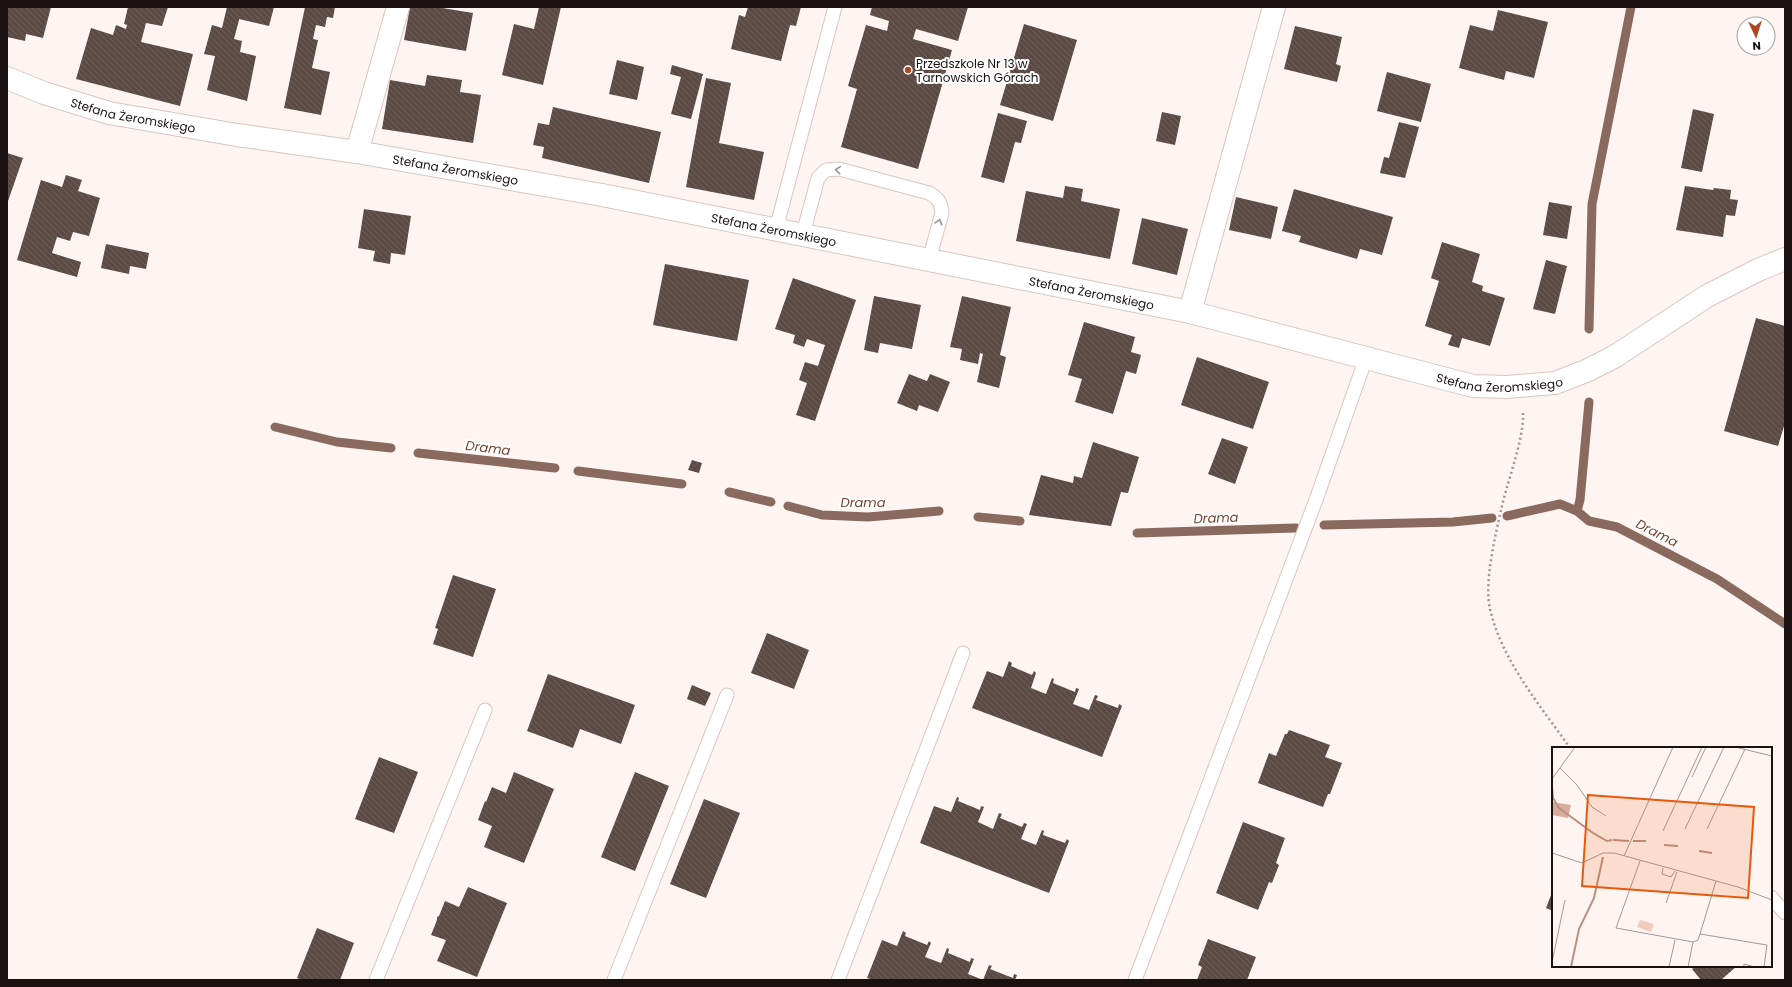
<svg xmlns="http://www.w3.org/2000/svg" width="1792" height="987" font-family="Poppins,sans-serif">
  <defs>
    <pattern id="building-back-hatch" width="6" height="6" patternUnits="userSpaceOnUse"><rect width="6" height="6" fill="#5c4a44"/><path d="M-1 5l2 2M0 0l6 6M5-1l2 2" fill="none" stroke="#6f605b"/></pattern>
  </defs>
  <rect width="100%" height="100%" fill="#fef5f2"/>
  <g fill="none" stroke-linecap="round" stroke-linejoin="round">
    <path stroke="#8a6a5f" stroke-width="9" d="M1589,329l3,-125 39,-197
      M275,427l62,15 54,6
      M418,453l137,15
      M578,471l104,13
      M729,492l42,10
      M788,506l34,9 46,2 71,-6
      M1577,511l3,-11 9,-98
      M1507,516l53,-12 17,7 12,10 28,6 100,52 68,45
      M978,517l42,4
      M1324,525l129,-3 39,-4
      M1137,533l159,-5"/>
  </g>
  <path fill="url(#building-back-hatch)" d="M7,7h44l-8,31 -17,-4 -1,7 -18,-4z
    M128,7h40l-6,19 -16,-3 -5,19 52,12 -13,52 -104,-27 15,-51 22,7 3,-10 10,4 1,-4 -3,-1z
    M227,7h47l-5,19 -30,-7v1l-5,19 8,2 -2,11 16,4 -9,45 -40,-11 8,-34 -11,-2 8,-29 10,3z
    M305,7h30l-2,11 -6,-1 -2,10 -9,-2 -3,14 5,1 -6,28 18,4 -9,43 -37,-7z
    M410,7h26l37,6 -7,38 -62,-11z
    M539,7h22l-18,78 -41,-10 12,-51 20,5z
    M748,7h53l-5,19 -6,-1 -9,36 -50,-12 8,-34 6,2z
    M872,7h96l-10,34 -42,-12 -3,10 39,11 -34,119 -77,-22 16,-58 -9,-3 18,-61 21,6 2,-10 -19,-6z
    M1498,10l50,12 -14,56 -28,-7 -2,9 -45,-12 11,-43 23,6z
    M1024,24l53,16 -24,81 -53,-16z
    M1295,26l47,11 -6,27 5,2 -4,16 -53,-13z
    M617,60l27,7 -7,33 -28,-6z
    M672,65l31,9 -12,45 -20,-5 10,-37 -11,-3z
    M1387,72l44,12 -10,38 -44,-11z
    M427,75l35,5 -2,12 21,3 -8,48 -91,-14 8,-49 35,6z
    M706,78l25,5 -12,60 45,9 -10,48 -68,-13z
    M553,107l108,25 -12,51 -107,-25 2,-11 -11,-2 5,-22 11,2z
    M1693,109l21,5 -12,58 -21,-4z
    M1162,112l19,4 -6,29 -19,-4z
    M998,113l29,8 -6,22 -6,-1 -11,41 -23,-6z
    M1399,122l20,5 -14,51 -25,-5 4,-16 5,1z
    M7,153l16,5 -16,46z
    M66,175l16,5 -4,11 22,7 -11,38 -16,-4 -3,9 -13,-4 -5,16 29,9 -4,15 -60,-17 24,-80 21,7z
    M1065,186l18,3 -2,12 39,8 -10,50 -94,-18 10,-50 37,7z
    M1685,186l28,4 1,-2 17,2 -1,9 8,1 -3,16 -9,-1 -3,22 -47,-7z
    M1294,189l99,28 -11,38 -22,-6 -3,10 -58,-17 2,-6 -19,-5z
    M1236,197l42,10 -7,32 -42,-9z
    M1549,202l23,4 -5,33 -24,-4z
    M364,209l47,7 -6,39 -14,-2 -1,11 -17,-3 2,-10 -17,-3z
    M1142,218l46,11 -11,46 -45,-11z
    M1442,242l38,12 -8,28 11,4 -1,5 23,7 -15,48 -28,-8 -3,10 -11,-3 4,-10 -27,-9 14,-45 -8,-3z
    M106,244l43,9 -3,16 -16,-3 -1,8 -28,-6z
    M1546,260l21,6 -12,48 -22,-5z
    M665,264l84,16 -12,61 -84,-16z
    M793,278l63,22 -41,121 -19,-6 11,-32 -8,-3 6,-18 13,4 7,-21 -18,-6 -3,8 -11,-4 2,-8 -20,-6z
    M874,296l47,9 -9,44 -32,-6 -2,10 -14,-3z
    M962,296l49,11 -11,48 6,2 -7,31 -22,-6 6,-28 -3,-1 -2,11 -18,-4 2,-11 -12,-2z
    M1756,318l29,8v97l-7,23 -54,-15z
    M1084,322l51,15 -4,15 10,3 -5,19 -10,-3 -13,43 -38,-12 7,-23 -14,-4z
    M1197,357l72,25 -16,47 -72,-24z
    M909,374l18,7 3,-7 20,8 -12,30 -19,-7 -2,6 -20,-8z
    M1222,438l26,9 -13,37 -27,-10z
    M1093,442l46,15 -11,36 -7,-1 -10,34 -82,-11 12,-40 32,8 1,-7 8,2z
    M692,460l10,3 -3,10 -11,-3z
    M453,575l43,14 -23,68 -40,-13 5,-15 -3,-1z
    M767,633l42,17 -15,39 -43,-16z
    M1009,661l3,2 -1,3 21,9 2,-4 2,2 -5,15 15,6 6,-16 2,1 -1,4 22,9 1,-4 3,1 -6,15 16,6 6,-15 3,1 -2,4 22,8 1,-4 3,2 -20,51 -130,-49 15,-37 16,6z
    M548,674l87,31 -14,39 -41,-15 -7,19 -46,-17z
    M692,685l19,8 -6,13 -18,-7z
    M1289,730l41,15 -5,12 17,6 -12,31h-2l-5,13 -65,-24 11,-30 7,3 9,-22h2z
    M379,757l39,15 -24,61 -39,-14z
    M514,772l40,17 -30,74 -40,-16 8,-21 -14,-6 7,-19 1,1 6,-15 14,6z
    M635,772l34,14 -34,85 -34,-14z
    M957,797l2,1 -1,3 22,9 1,-4 3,1 -6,15 15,7 6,-16 3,1 -2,4 22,9 2,-4 3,1 -6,15 15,6 6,-15 2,1 -1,4 22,8 2,-4 2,2 -20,52 -129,-50 14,-37 17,6z
    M704,799l36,14 -34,85 -36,-14z
    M1243,822l42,16 -9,25 3,2 -7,18 -3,-1 -11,28 -42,-17z
    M468,887l39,16 -30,74 -40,-16 9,-21 -15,-5 6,-15v-3l2,-1 6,-15 14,6z
    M1553,890v21l-7,-3z
    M317,928l37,15 -14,37h-38l-5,-2z
    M903,931l3,2 -1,3 22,9 2,-4 2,2 -6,14 16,6 6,-15 2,1 -1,4 22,9 1,-4 3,1 -6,15 15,6 6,-15 3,1 -2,3 23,9 1,-4 3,1 -2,5h-142l-6,-2 15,-38 15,6z
    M1208,939l48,18 -9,23h-50l5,-13 -4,-2z
    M1696,966h41l-16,14h-20l-9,-11z"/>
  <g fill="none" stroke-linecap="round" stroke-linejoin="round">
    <g stroke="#dbc6be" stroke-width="15">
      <path id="service" d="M776,229l59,-222
        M803,234l15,-56 8,-8 13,-1 90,24c9,5 12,9 13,20l-13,47
        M1771,897l14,16
        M376,980l109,-270
        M614,980l113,-285
        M838,980l125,-327
        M1135,980l182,-483 49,-139"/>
    </g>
    <g stroke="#dbc6be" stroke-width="24">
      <g id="minor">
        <path id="s1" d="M7,78l37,15 65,20 128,22 120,17 245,43 588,117 283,74 33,1 49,-4 31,-12 28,-14 93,-61 51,-26 27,-11"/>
        <path d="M357,152l41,-145"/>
        <path d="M1190,312l84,-305"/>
      </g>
    </g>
    <path stroke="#9c9492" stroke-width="2.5" stroke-dasharray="2 3" stroke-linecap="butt" d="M1523,413c1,27 -16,69 -22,97 -6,27 -17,73 -11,99 12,52 50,96 80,139"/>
    <use href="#service" stroke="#fff" stroke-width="13"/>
    <use href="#minor" stroke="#fff" stroke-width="22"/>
  </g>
  <defs><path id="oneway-chevron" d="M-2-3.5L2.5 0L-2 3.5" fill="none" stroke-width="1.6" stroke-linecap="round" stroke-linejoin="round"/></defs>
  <g stroke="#989493">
    <use href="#oneway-chevron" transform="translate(838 170) rotate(-175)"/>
    <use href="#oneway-chevron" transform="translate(939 222) rotate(-74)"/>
  </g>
  <circle fill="#af4822" stroke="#fff" stroke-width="1.5" cx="908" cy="70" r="4"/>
  <g text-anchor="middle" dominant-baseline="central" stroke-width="4" stroke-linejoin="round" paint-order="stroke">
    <g font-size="12" fill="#191210" stroke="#fff" text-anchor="start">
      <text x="916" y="63">Przedszkole Nr 13 w<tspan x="916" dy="14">Tarnowskich Górach</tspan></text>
    </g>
    <g font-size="12" fill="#191210" stroke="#fff">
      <text stroke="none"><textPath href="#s1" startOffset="132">Stefana Żeromskiego</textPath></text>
      <text stroke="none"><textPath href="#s1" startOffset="459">Stefana Żeromskiego</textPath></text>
      <text stroke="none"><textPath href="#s1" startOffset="783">Stefana Żeromskiego</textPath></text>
      <text stroke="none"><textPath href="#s1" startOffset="1107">Stefana Żeromskiego</textPath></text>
      <text stroke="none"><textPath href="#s1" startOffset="1526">Stefana Żeromskiego</textPath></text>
    </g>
    <g font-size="13" font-style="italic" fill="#783e2a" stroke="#fff">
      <text transform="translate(488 448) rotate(7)">Drama</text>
      <text x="863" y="502">Drama</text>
      <text transform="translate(1216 518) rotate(-2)">Drama</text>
      <text transform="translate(1657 533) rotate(27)">Drama</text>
    </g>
  </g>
  <g transform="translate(1552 747)">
    <rect width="220" height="220" fill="#fef5f2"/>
    <path d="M0,55l19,3 -3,13 -16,-3z" fill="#d8ac9d"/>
    <path d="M88,173l14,4 -3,8 -14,-5z" fill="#f3cbbe"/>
    <path fill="none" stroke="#bb9081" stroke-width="2" d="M0,40l1,11 6,10 34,25 14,8 5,-1M61,93l16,1M81,94h13M112,98l14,1M147,104l13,2M19,220l8,-38 15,-31 9,-41"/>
    <path fill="none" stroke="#a29a98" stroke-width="1" d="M183,0l37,9M8,21l17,17 15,22 14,9M140,30l14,-30M0,32l23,-32M133,82l39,-82M155,82l38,-80M111,84l39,-84M0,106l30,10 21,-10h11l124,34 34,13M72,109l49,-109M88,114l-24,67 77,14 5,-2 2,-6M111,121l-1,6 9,3 4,-6M164,134l-16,53 67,11 -3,22M114,156l11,-31M0,215l13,-62M117,220l6,-27M136,220l5,-25M192,220v-3l11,3"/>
    <path fill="#e8590c" fill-opacity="0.15" stroke="#e8590c" stroke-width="2" d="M36,48l166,12 -6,91 -166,-12z"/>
    <rect width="220" height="220" fill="none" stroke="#191210" stroke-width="2"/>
  </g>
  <rect width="1792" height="987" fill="none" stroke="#191210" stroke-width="16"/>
  <g transform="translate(1756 36) rotate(176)"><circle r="19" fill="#ffffff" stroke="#a3a09f"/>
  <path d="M0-3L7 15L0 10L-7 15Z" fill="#af4822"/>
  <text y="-6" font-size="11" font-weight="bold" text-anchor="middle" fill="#191210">N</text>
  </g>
</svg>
